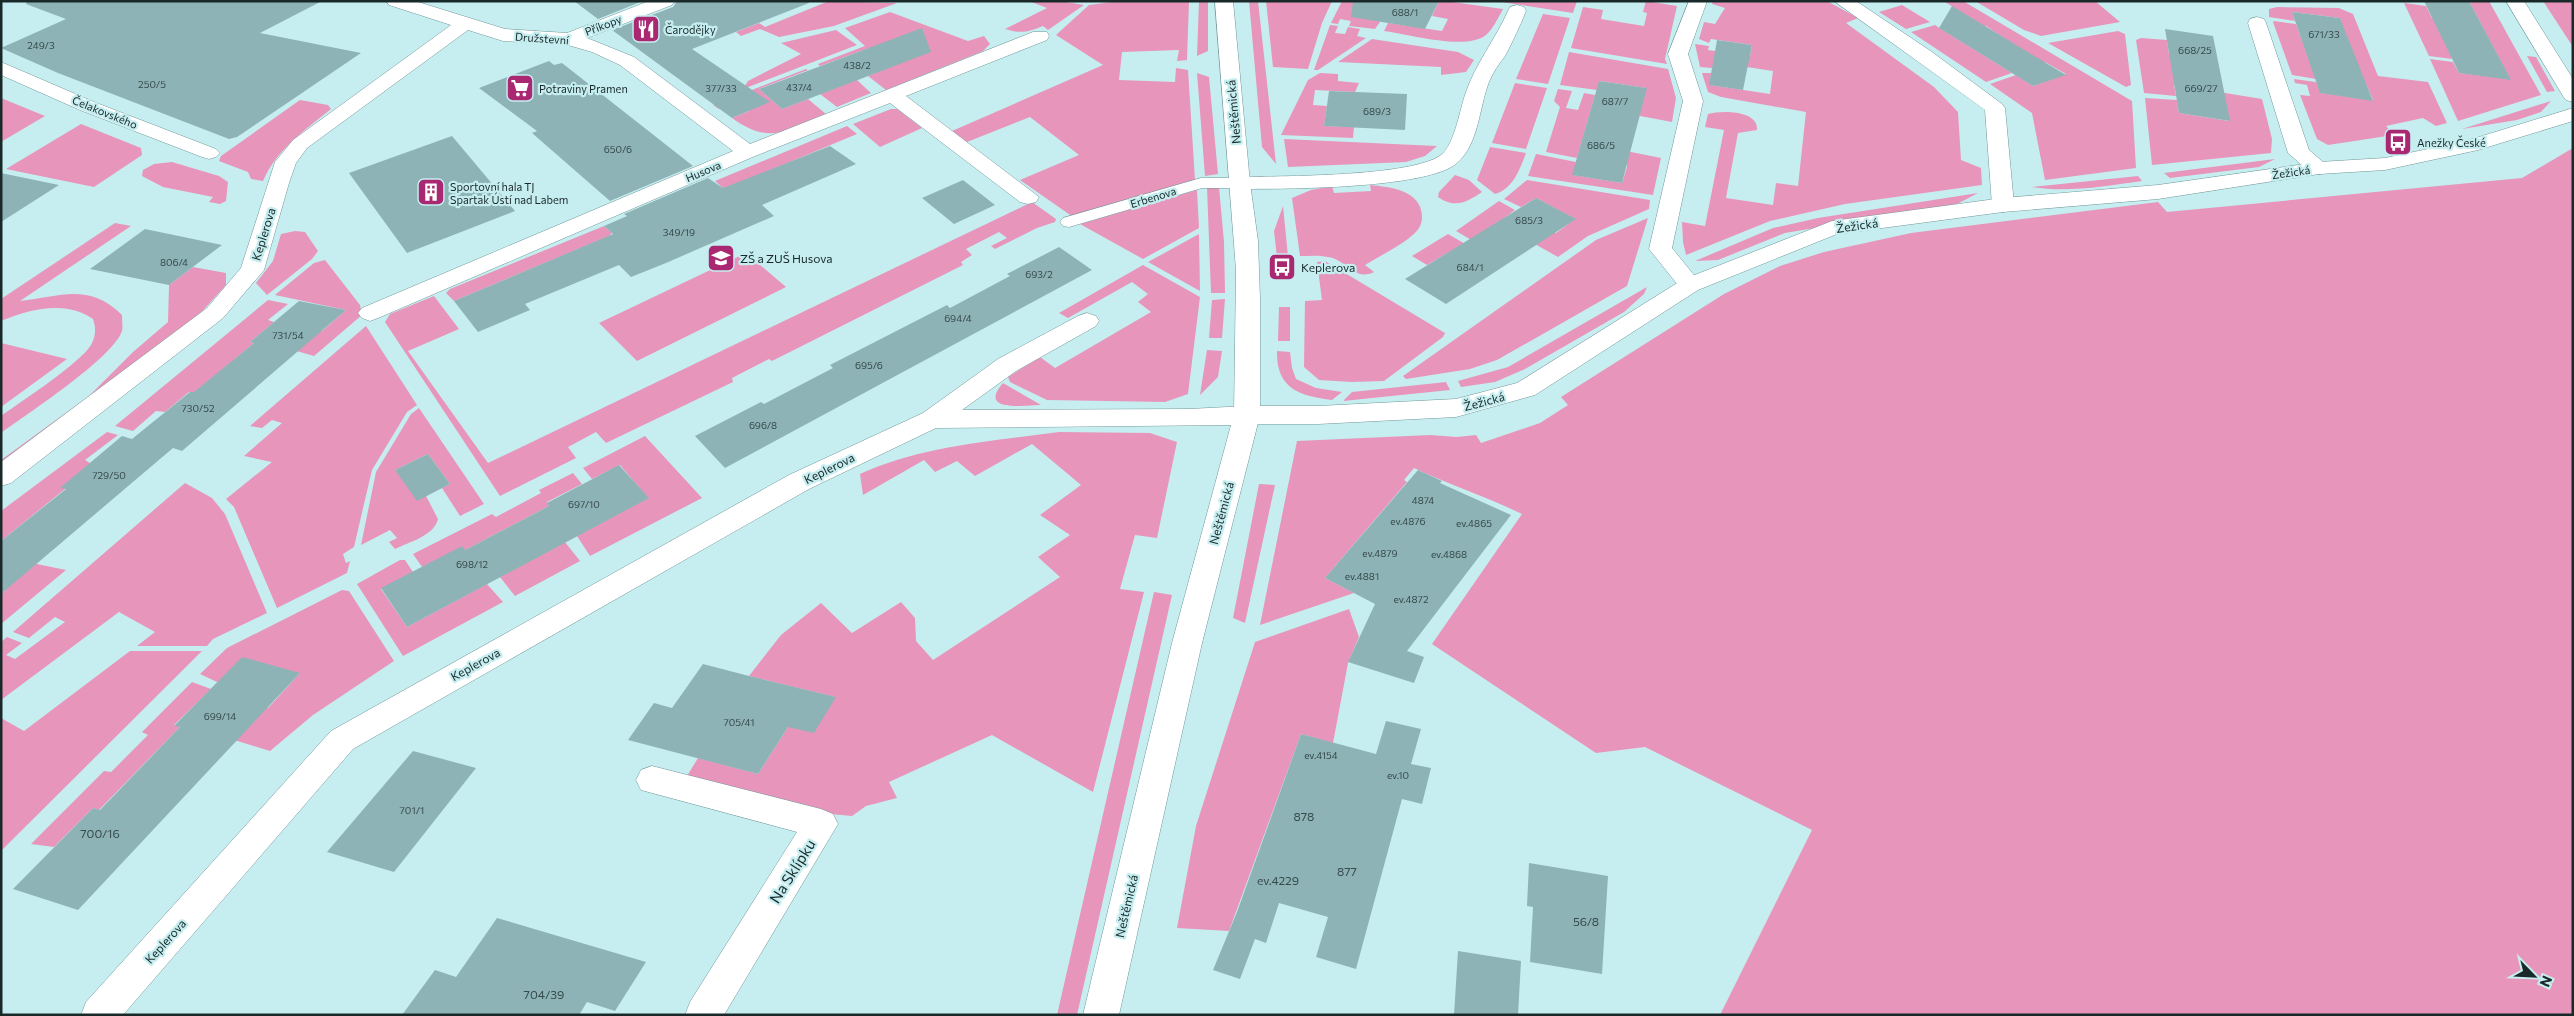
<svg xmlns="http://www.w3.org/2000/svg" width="2574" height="1016" font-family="Commissioner,sans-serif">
  <rect width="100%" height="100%" fill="#c6eef0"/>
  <path fill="#e895bb" d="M829,1l68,2 -63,23 -55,11 -19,-8 -19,7 -5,-4 23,-9 6,4z
    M1029,1h31l24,4 -36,25 -5,-4c-15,6 -22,8 -38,3l42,-21z
    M1119,1h70l-2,59 -10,1 2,-11 -57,2 -3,28 56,2 1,-14 12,2 7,110 -122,37 -53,-37 59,-25 -49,-38 -63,25 -15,-11 151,-66 -47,-30 33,-30z
    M1199,1h9v50l-11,5z
    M1249,1h9l18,163 -14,-17z
    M1266,1h66l-10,22 -14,46 -35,-2z
    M1342,1h17l21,21 -5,7 -26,-3 2,-5 -11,-2 -2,5 -7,-1z
    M1439,1h6l58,8c-5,9 -10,20 -17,26 -20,16 -78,-1 -102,-4l4,-8 54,8 6,-12 -16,-3z
    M1495,1h82l-4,12z
    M1646,1l31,5 -12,53 2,5 -96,-16 12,-41 20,3 -2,9 43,7 3,-13 -4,-1z
    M1713,1h114l31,17 -12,5 88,64 24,25 3,48 20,8 1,17 -137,19 -75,17 -84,34 -3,-13 -1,-20 23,4 19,-96 -19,-3 3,-13c13,-4 51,-4 49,16l-19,3 -12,65 47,7 3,-22 22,3 8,-74 -85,-15 -13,-5 -6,-19h9l-1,12 60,9 3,-23 -59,-9 -2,6 -12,-1 -5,-23 14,2 -1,4 42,6 2,-11 -41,-6 -2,4 -10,-4 5,-17 11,2 10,-16 -13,-4z
    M1944,1h19l169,100 4,67 -91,12 -13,-67 -42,-29 26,-9 17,11 33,-12 -21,-12 -4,1 -55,-37 -4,1z
    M1975,1h120l25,21 -79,14 -17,-6z
    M2469,1h20l52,94 -83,26 -28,-62 23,3 6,11 51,6z
    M2543,1h30v46z
    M2404,3l22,3 6,12 5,1 15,40 -23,-3z
    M1902,5l28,17 -24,7 -27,-17z
    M2277,7l62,1 14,6 25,62 50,6 19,41 -11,3 -13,-8 -37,8 8,9 -66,10 -11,-6 -17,-44 10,1 -3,-11 -12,-2 -1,-4 22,3 5,11 52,7 -6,-14 -5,-1 -22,-67 -48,-6 3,9 -26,-4v-8z
    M890,12l78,29 16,-5 6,8 -7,7 -97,39 -18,-14 25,-10 -24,-18 -49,18 -2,-2 47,-18 -20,-18z
    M1543,14l27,4 -22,66 -32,-5z
    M2274,21l22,3 20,55 -24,-4 -19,-53z
    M1330,25l8,1 -3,7 10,1 3,-7 12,2 -3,7 9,2 -48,32h-4z
    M1935,25l6,4 71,44 -26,9 -75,-50z
    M836,30l21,15 -114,44 5,-8 53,-27 -20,-11z
    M2118,31l7,3 6,51 -5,2 -78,-44z
    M2141,38l26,2 2,14 5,1 5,30h-5l2,11 -32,-3 -8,-53z
    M1372,39l86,13 16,8 -8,12 -25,3v-8l-103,-5z
    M1569,52l99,17 8,29 -4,24 -37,-7 11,-27 -46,-7 -3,9 -37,-5z
    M2527,56l9,1 19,34 -8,1z
    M806,69l2,1 -49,19 23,20 26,-10 18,15c-40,16 -55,32 -94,4l17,-7 -11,-9 -19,7 -6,-4z
    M1197,73l12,4 9,97 -13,2z
    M1320,73l18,1v7l21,2 -4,9 -40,-2 -2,15 14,1 -3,20 30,1 -1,11 -72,-3 27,-55z
    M857,80l14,13 -34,14 -17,-13z
    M1515,83l32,5 -21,61 -34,-6z
    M1558,89l14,2 -6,17 12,2 6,-17 11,2 -18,63 -31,-6 14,-45 -6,-6z
    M2219,92l43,7 10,40 -1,14 -119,12 -7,-67 32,2 2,13 50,8z
    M1,98l44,18 -44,26z
    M300,100l28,5 3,4c-27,22 -54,40 -68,72l-12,-2 -3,-7 -29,-11 2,-5z
    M2551,101l-10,11 -24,8 -55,9z
    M891,109h6l25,19 -42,19 -27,-23z
    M81,124l60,24 1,7 -48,32 -88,-18z
    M847,126l10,8 -130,54h-4l-8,-7z
    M1284,139l153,7 -12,10 -19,6 -118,5z
    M1490,147l36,6c-6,16 -13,36 -31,41l-18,-14z
    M2573,148v867h-853l92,-185 -167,-83 -49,6 -164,-109 90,-130c-35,-17 -72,-29 -108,-46l-10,12 3,2 -82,96 29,15 -94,32 37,-184 133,-6 27,2 19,-2 5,8 59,-20 28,-18 -7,-8 163,-103 56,-28 44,-14 87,-19 247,-31 9,10 355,-34z
    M1626,151l35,7 -8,37 -125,-19 8,-22 40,8 -3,13 49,8 5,-16z
    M2275,159l-16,8 -89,11 -6,-5z
    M172,162l47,14 9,6 -2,19 -6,3 -11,-2 4,-5 -50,-10 -21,-11 1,-6 11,-6z
    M1455,175l14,5 13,12c-15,10 -27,17 -44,5l1,-5z
    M2138,176l4,5c-37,5 -74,12 -110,6z
    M1527,180l123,20 -1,9 -61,27 -30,21 -25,-14 18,-13 5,3 19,-14 -39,-21 -15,9 -17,-8z
    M1370,185c20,2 51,5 52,31 0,7 -2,12 -7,17 -14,13 -34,22 -50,32l9,7c-20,10 -28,-13 -46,-15 -9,-2 -19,-1 -28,-1l-8,-58 19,-8 21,-4 2,7 37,-2z
    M1207,187h12l5,55 1,51h-14z
    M1197,190l2,38 -56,31 -63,-35z
    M1978,193l-21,11 -172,29 -67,27 -23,1 78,-33 45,-10z
    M1499,201l16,9 -42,31 -17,-10z
    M1032,202l24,17 -1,3 -18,6 -42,21 -4,-3 16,-8 -8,-6 -33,17 6,6 -11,7 2,3 -191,96 -3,-2 -37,19 1,4 -127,61 -10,-11 -28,15 8,11 -76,38 -115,-174 5,-8 44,-18 25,33 -51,22 80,112z
    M1283,206l5,50 -11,1 -3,-26z
    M1648,218l-21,68 -130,74 -27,9 -64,10 -3,-3 193,-136z
    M115,223l16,3 -111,75c40,-4 68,-19 102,14 0,5 1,12 0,16 -9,27 -95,83 -121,102v-17c22,-16 77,-51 90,-71 5,-9 5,-17 2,-26 -27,-19 -63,-10 -92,2v-22z
    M604,226l8,7 -3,3 -155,65 -8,-8 4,-4z
    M295,231l10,1 13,19 -6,8 -45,36 -11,-12 17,-22 8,-27z
    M1199,234l1,57 -52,-29z
    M1448,234l19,11 -14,9 -4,-2 -22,13 -15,-9z
    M746,253l40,34 -149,74 -38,-38z
    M325,260l35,45 2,10 -48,41 -21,-6 24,-19h5l24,-21 -71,-15 39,-32z
    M1325,261l120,72 -2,4 -59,44 -32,1 -33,-2 -15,-13 1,-66 17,-1 -5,-38z
    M1143,265l57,32 -12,97 -23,8 -118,-2 -37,-18 -2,-5 32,-20 15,11 96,-56 -13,-10 10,-8 -16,-12 -64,36 -9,-5z
    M193,267l33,6v12l-30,33 -195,150v-8l88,-64 44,-44 35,-30 1,-37z
    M1647,287l-3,7 -20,18 -99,57 -30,13 -34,5 -3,-6 50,-14z
    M1225,299l-3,39h-13l3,-38z
    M268,300l20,4 -20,16 6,2 -24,20 4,1 -59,49h-6l-24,20 -9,-1 -23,20 -18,-5z
    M1279,307h11v34h-12z
    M366,326l51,79 -10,7 -35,58 -18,77 -11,7 3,9 4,-2 -3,12 -70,35 -43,-101 -8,-8 46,-37 -28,-6 38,-33 -10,-3 -10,8 -12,-2z
    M1,343l66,16 -66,48z
    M1207,350l15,1 -4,26 -18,18z
    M1277,351l13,1 2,16 4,11 20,9 26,4 -10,8c-32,-4 -56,-11 -55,-49z
    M1446,382l4,8 -107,11 9,-9z
    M1003,383l38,22c-15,0 -64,8 -38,-22z
    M419,408l65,96 -24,12 -18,-28 8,-4 -22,-30 -33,16 31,26 12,23c-4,17 -29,23 -43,30l-6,-7 8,-4 -7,-8 -29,15 15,-73 35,-58z
    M107,432l11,3 -33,25 5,3 -25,26 -64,52v-30z
    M1059,432l91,1 27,9 -20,96 -22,-3 -15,54 24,3 -51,200 -101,-57 -103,47 8,16 -31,8 -14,10 -22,-2 -143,-38 11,-18 60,16 30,-47 47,-30 -86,-21 32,-41 40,-32 31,30 49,-31 14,16 1,23 17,19 127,-83 -22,-20 32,-22 -30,-20 41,-30 -49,-41 -57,32 -18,-15 -22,11 -11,-12 -61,35 -3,-21c61,-28 133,-33 199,-42z
    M645,436l57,62 -112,58 -13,-20 71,-38 -28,-33 -28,14 -9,-11z
    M573,473l9,11 -35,18 2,4 -84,44 -43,17 -9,-13 79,-40 4,3 45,-24 -2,-3z
    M185,483l27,15 13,16 42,99 -54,26 -6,7h-70l18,-14 -36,-20 -118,88v-58l6,-5 15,6 -16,12 9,4 50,-37 -10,-5 -26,21 -16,-6z
    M1259,484l16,1 -30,138 -12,-5z
    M565,542l15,19 -65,35 -15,-19z
    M400,560h5l8,12 -32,17 26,38 80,-43 16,18 -100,54 -46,-72z
    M32,563l34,7 -65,54v-30l4,-3 -4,-1z
    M342,590l7,1 45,70 -81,54 -43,36 -39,-12 30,-32 7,1 32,-35 -83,9 -17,-8 27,-26z
    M1154,592l18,3 -95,420h-20z
    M1349,609l10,28 -11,26 -15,80 -32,-9 -72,197 -52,-3 19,-102 59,-184z
    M130,651h72l-201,200v-133l23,13z
    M192,682l19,7 -37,36 6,2 -81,83 -6,-2 -39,39 -23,-3 73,-73 7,1 37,-37 -6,-3z"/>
  <path fill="#8eb3b6" d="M27,1h295l-62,32 101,20 -124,84 -8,2 -171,-66 -57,-25 65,-29 -40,-15z
    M574,1h69l-45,18z
    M677,1h132v2l-117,46 78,53 -38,16 -120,-88 61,-23z
    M1353,1h86l-14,28 -74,-12z
    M2424,1h45l42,79 -52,-7z
    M1952,6l114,69 -33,11 -94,-58z
    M2292,12l48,6 33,83 -53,-8z
    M922,28l9,24 -149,57 -23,-20z
    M2165,29l48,7 17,85 -51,-8z
    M1717,40l35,5 -9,45 -34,-5z
    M549,61l5,4 8,-2 131,103 -83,35 -78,-68 5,-2 -58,-43z
    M1599,81l48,7 -25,95 -50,-8z
    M1329,91l78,3 -2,36 -81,-4z
    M452,136l63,75 -108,42 -58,-80z
    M830,146l26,18 -94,41 12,11 -108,47 -35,14 -12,-12 -94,39 5,6 -52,22 -24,-31 159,-67 -9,-8 23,-10 -3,-2 84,-36 15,10z
    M1,173l58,12 -58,37z
    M963,180l32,25 -41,19 -32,-26z
    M1536,198l40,21 -130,85 -41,-25z
    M145,229l77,16 -53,40 -79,-16z
    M1059,247l33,23 -367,198 -30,-32 66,-34 3,2 69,-36 -3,-3 117,-60 3,3 60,-32 -3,-2z
    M299,301l47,9 -164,141 -9,-3 -172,146v-53l65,-52 -6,-1 62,-52 10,3 58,-47h4l60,-49 -4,-1z
    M428,454l22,30 -33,17 -22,-31z
    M619,465l30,33 -242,129 -26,-39 81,-42 3,4 84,-44 -2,-3z
    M1418,470l24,11 -2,2 71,32 -104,136 17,6 -10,26 -66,-21 27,-58 -50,-26z
    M242,657l58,16 -222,237 -65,-21 80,-81 7,2 80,-83 -6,-1z
    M703,664l46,12 87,21 -22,36 -26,-6 -30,47 -130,-34 26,-37 18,5z
    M1386,721l35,8 -10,35 20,4 -9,36 -20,-5 -46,170 -40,-12 12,-40 -49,-14 -13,40 -11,-4 -15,40 -27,-9 24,-58 64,-178 75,20z
    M413,751l63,17 -82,104 -67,-20z
    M1529,863l79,13 -6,98 -72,-12 3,-55 -6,-1z
    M497,918l149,44 -31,49 -28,-9 -8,13h-177l33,-45 21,7z
    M1458,951l63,10 -3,54h-64z"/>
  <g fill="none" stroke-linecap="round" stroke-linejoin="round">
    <g stroke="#729799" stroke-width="1">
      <path id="pedestrian" d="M1201,178h38l8,5 -8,5h-37l-133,39 -6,-1 -3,-4 3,-4z"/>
    </g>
    <g stroke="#729799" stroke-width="1">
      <path id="minor" d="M386,1h29l90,28 62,4 82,-32h26l-3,4 -85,33 47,19 116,87 283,-112h14l2,4 -2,4 -141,56 133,101 -3,5 -8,2 -8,-2 -130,-99 -135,53 -377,162 -8,3 -8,-3 -4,-5 4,-5 371,-157 -113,-86 -28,-13 -24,-7 -65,-4 -35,-11 -161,118 -11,15 -7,20 -25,87 -41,48 -212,165 -10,3v-24l206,-154 34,-40 34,-106 18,-22 158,-115 -62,-20z
        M1689,1h18l-19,53 15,47 -31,147 30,37 -4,5 -8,2 -8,-2 -33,-41 34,-148 -15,-47z
        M1834,1h22l76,51 70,52 3,4 9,97 -3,5 -8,2 -8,-2 -3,-5 -7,-95z
        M2506,1h18l49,78v23l-7,-2 -3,-4z
        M1517,5l7,2 2,4c-6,15 -13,30 -21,45 -6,8 -12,16 -16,26 -10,25 -10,62 -32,81 -29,26 -175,26 -218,26l-8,-1 -3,-5 3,-5 8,-1c40,-1 173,0 202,-22 14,-11 19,-47 25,-63 9,-27 30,-54 42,-81l2,-4z
        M2257,17l7,2 2,4 43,127 21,18 -3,5 -8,1 -8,-1 -23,-20 -40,-130 2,-4z
        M1,62l93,40 122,47 4,4 -4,4 -7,2 -7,-2 -122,-47 -79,-35z
        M1087,313l9,3 3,5 -3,5 -80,45 -54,39 227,-1 58,-3 9,3 4,6 -58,228 -83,372h-36l89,-372 59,-218 -295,3 -127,61 -456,260 -230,266h-42l5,-13 245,-271 458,-256 134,-62 75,-54 80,-43z
        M652,766l169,43 12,5 5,10 -114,191h-39l5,-13 107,-170 -156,-42 -5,-10 5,-10z"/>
    </g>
    <g stroke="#729799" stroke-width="1">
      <path id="tertiary" d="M1215,1h18l17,182 8,58 2,58v107h58l138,-7 61,-16 165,-103 150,-59 171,-23 155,-13 161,-23 66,-4 81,-17 107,-33v13l-95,29 -93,20 -66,4 -161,25 -155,13 -166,22 -139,56 -163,105 -79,22 -138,7h-71l-9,-3 -4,-6 2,-145z"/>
    </g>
    <use href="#pedestrian" fill="#fff" fill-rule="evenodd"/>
    <use href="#minor" fill="#fff" fill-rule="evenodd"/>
    <use href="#tertiary" fill="#fff" fill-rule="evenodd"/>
  </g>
  <defs>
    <g id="restaurant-square" transform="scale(1.4375)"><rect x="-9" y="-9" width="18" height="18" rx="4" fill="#aa2772" stroke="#c6eef0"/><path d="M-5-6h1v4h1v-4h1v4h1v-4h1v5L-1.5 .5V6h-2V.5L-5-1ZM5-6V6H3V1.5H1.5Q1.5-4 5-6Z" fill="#fff"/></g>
    <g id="supermarket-square" transform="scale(1.4375)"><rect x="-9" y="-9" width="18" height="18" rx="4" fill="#aa2772" stroke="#c6eef0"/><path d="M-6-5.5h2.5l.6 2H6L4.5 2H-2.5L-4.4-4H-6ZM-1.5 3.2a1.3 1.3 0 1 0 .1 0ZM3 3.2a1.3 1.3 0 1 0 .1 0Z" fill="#fff"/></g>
    <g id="bus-square" transform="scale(1.4375)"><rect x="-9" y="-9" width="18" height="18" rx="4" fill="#aa2772" stroke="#c6eef0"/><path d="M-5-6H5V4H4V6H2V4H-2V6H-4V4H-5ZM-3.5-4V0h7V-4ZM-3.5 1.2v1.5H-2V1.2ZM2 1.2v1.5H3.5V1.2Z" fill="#fff"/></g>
    <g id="building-square" transform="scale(1.4375)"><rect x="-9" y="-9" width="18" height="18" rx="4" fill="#aa2772" stroke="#c6eef0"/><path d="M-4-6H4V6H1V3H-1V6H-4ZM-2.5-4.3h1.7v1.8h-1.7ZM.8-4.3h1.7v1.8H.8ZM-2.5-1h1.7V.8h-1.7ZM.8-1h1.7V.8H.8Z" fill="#fff"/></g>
    <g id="school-square" transform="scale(1.4375)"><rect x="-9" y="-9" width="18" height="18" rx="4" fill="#aa2772" stroke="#c6eef0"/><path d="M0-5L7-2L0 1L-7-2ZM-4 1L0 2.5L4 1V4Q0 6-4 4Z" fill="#fff"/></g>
  </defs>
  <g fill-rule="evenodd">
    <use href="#restaurant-square" x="646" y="29"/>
    <use href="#supermarket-square" x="520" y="88"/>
    <use href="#bus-square" x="2398" y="142"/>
    <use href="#building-square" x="431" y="192"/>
    <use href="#school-square" x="721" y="258"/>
    <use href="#bus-square" x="1282" y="267"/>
  </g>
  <g text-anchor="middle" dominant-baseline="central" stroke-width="4.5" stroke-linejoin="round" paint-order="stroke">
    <g font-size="10" fill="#364b4c">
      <text x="1405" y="12">688/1</text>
      <text x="2324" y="34">671/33</text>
      <text x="41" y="45">249/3</text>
      <text x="2195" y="50">668/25</text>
      <text x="857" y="65">438/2</text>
      <text x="152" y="84">250/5</text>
      <text x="799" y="87">437/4</text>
      <text x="721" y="88">377/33</text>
      <text x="2201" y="88">669/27</text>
      <text x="1615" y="101">687/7</text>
      <text x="1377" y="111">689/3</text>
      <text x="1601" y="145">686/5</text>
      <text x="618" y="149">650/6</text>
      <text x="1529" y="220">685/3</text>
      <text x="679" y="232">349/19</text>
      <text x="174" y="262">806/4</text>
      <text x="1470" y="267">684/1</text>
      <text x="1039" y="274">693/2</text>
      <text x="958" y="318">694/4</text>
      <text x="288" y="335">731/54</text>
      <text x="869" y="365">695/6</text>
      <text x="198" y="408">730/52</text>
      <text x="763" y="425">696/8</text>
      <text x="109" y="475">729/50</text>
      <text x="1423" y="500">4874</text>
      <text x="584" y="504">697/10</text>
      <text x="1408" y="521">ev.4876</text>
      <text x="1474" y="523">ev.4865</text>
      <text x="1380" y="553">ev.4879</text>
      <text x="1449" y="554">ev.4868</text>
      <text x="472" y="564">698/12</text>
      <text x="1362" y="576">ev.4881</text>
      <text x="1411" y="599">ev.4872</text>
      <text x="220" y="716">699/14</text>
      <text x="739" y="722">705/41</text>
      <text x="1321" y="755">ev.4154</text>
      <text x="1398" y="775">ev.10</text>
      <text x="412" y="810">701/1</text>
    </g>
    <g font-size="11" fill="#192829" stroke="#c6eef0">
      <text transform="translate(603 25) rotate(-21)">Příkopy</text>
      <text transform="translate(542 38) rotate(4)">Družstevní</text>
      <text transform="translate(105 112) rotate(22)">Čelakovského</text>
      <text transform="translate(703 171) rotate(-23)">Husova</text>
      <text transform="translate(2291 172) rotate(-8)">Žežická</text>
      <text transform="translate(1153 197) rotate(-17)">Erbenova</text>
    </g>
    <g font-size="11" fill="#192829" stroke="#c6eef0" text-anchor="start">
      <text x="665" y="29">Čarodějky</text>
      <text x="539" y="88">Potraviny Pramen</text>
      <text x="2417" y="142">Anežky České</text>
      <text x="450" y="186">Sportovní hala TJ<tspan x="450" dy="13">Spartak Ústí nad Labem</tspan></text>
    </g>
    <g font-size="12" fill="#192829" stroke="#c6eef0">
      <text transform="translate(1233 112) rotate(-95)">Neštěmická</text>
      <text transform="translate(1857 225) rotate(-8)">Žežická</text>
      <text transform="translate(263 234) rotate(-73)">Keplerova</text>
      <text transform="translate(1484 401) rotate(-15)">Žežická</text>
      <text transform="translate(829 468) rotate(-26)">Keplerova</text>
      <text transform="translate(1221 513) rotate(-75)">Neštěmická</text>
      <text transform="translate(475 664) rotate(-29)">Keplerova</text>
      <text transform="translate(1126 906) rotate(-77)">Neštěmická</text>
      <text transform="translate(165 941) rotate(-48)">Keplerova</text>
    </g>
    <g font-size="12" fill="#192829" stroke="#c6eef0" text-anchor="start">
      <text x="740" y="258">ZŠ a ZUŠ Husova</text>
      <text x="1301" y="267">Keplerova</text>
    </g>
    <g font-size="12" fill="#364b4c">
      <text x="1304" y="816">878</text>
      <text x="100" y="833">700/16</text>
      <text x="1347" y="871">877</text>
      <text x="1278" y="880">ev.4229</text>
      <text x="1586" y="921">56/8</text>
      <text x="544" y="994">704/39</text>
    </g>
    <g font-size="15" fill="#192829" stroke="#c6eef0">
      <text transform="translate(792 871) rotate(-58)">Na Sklípku</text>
    </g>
  </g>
  <rect width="2574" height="1016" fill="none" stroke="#192829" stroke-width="5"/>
  <g transform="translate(2534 976) rotate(114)" stroke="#c6eef0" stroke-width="4" paint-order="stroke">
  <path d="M0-4L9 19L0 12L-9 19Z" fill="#192829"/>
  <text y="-8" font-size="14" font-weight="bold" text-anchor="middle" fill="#192829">N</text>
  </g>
</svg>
